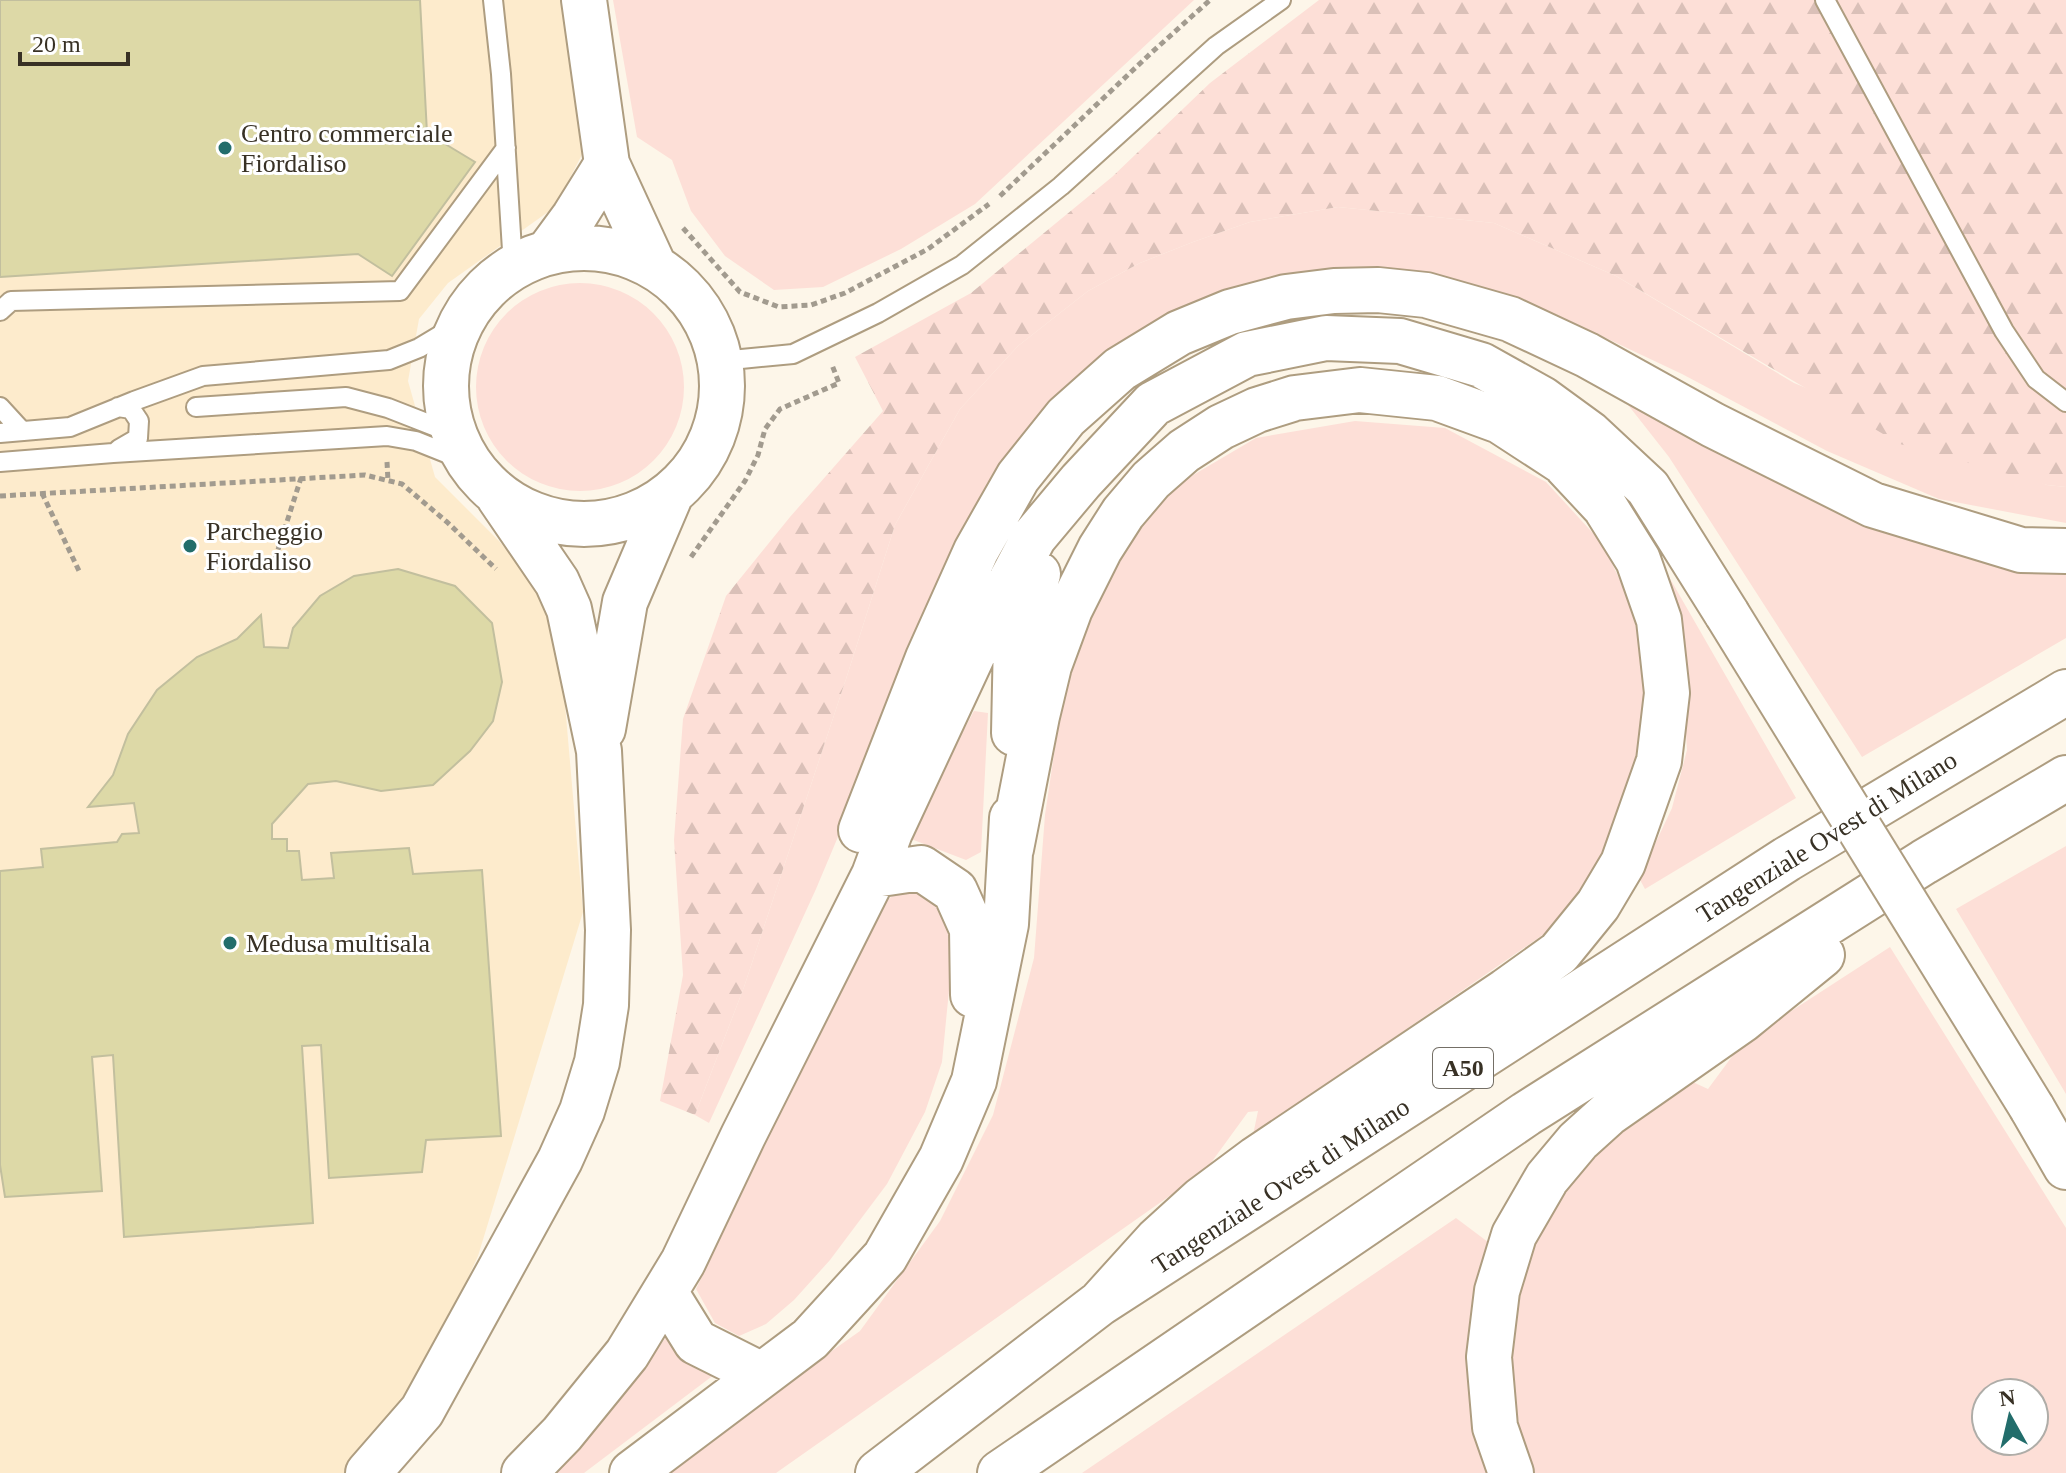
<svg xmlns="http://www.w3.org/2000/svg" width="2066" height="1473" font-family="Georgia,serif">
  <defs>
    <pattern id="forest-firs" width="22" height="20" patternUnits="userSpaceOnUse" patternTransform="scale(2)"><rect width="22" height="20" fill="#fddfd7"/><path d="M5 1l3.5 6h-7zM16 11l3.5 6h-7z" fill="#dac0b8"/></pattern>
  </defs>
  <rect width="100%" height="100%" fill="#fdf6e9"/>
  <path fill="#fdebcc" d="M0,0h570l20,139 -35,68 -107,76 -29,36 -11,62 27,96 65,65 35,44 24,49 24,277 -105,344 -78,171 -56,46h-344z"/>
  <path fill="#fddfd7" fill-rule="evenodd" d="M613,0h581l-219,204 -74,45 -78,38 -49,3 -49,-34 -34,-45 -19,-51 -35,-23z
    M1338,207l156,16 122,53 178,107 253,102 19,2v36l-127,-24 -112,-48 -145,-77 -127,-60 -150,-42 -273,67 -80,61 -65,83 -171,406 -107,234 -14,-8 49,-128 102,-308 49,-154 65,-116 58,-63 70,-55 52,-28 53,-21 57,-20z
    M476 387a104 104 0 1 1 208 0a104 104 0 1 1-208 0Z
    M1610,382l456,176v80l-204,119 -193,-300z
    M1355,421l90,7 101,54 56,61 30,62 19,78 -14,98 -31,76 -56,73 -297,205 5,-24 -10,1 -43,59 -429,302h-116l200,-142 80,-110 53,-106 41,-157 11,-143 19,-128 38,-120 81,-86 73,-43z
    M1661,563l135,235 -151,91 -6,-11 33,-70 15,-58 -3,-52z
    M974,711l14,2 -7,139 -15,8 -55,-21 22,-52z
    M2066,846v248l-110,-185z
    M905,887l33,3 13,17 2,42 -11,113 -17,50 -38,72 -57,76 -36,40 -28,24 -27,12 -24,-13 -19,-34 164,-344 23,-42z
    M1890,947l176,281v245h-531l-11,-24 -11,-57 -3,-62 15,-68 28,-61 59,-69 72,-54 24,11 34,-46zM1986,1393h48v48h-48z
    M1456,1218l32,24 -16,84 19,147h-409z
    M673,1328l46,43 -135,102h-35l87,-96z"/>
  <path fill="url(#forest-firs)" d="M1319,0h747v487l-19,-2 -147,-41 -284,-168 -122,-53 -156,-16 -88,15 -57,20 -53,21 -52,28 -70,55 -58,63 -65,116 -49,154 -102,308 -49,128 -35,-14 23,-126 -9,-135 9,-121 43,-123 64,-79 93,-106 -28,-54 116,-64 141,-116 98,-94z"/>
  <path fill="#ddd9a7" stroke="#c2bf9e" stroke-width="2" d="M0,0h420l7,133 48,29 -83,114 -34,-22 -358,23z
    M398,569l57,17 37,37 10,59 -9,39 -23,30 -37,34 -52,6 -45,-10 -28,3 -36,40v15h15v12h12l3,29 32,-2 -3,-25 78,-5 4,26 69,-4 19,266 -75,4 -4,32 -93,6 -8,-133 -19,1 11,177 -189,14 -11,-182 -21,2 10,134 -97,6 -5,-32v-294l43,-4 -2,-18 76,-7 5,-8 17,-1 -5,-30 -46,4 25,-32 15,-41 29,-44 40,-33 40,-18 24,-24 3,32 24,1 5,-20 27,-32 34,-20z"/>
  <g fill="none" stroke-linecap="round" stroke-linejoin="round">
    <g stroke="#ae9d80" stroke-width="22">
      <path id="service" d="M493,0l8,74 12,192
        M1825,0l179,331 32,48 30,23
        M0,311l11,-10 389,-10 106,-143
        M721,361l72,-7 85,-41 84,-48 99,-79 155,-140 65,-46
        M0,407l22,24
        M118,407l13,2 8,12 -1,17 -19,11
        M196,407l150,-10 42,11 64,25
        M0,433l70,-6 64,-26 69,-25 186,-16 30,-12 40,-24
        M0,462l113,-9 274,-17 29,5 50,20"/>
    </g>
    <g stroke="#ae9d80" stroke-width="48">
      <path id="tertiary" d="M584,0l23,164 47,102
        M446 386a138 138 0 1 1 276 0a138 138 0 1 1-276 0Z
        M549,251l25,-34 33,-53
        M603,729l22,-127 46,-108
        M368,1473l54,-62 138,-251 22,-49 15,-49 9,-57 2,-75 -9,-179 -30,-142 -12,-27 -58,-85"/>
    </g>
    <g stroke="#ae9d80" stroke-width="48">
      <path id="motorway" d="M1014,733l2,-95 22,-64
        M861,830l67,-172 48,-107 42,-74 48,-60 54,-48 59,-36 51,-21 56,-15 48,-6 44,-1 48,5 84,24 77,36 126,70 160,80 148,45 45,1
        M1011,849l26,-133 12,-50 21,-57 30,-60 23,-36 28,-33 33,-29 37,-24 36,-17 38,-12 65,-8 77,8 63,23 63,41 42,45 33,53 21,60 8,73 -8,68 -36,102 -25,42 -39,48 -53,38 -250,168 -55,41 -44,40 -57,63
        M874,875l47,-7 34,23 17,38 1,66
        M2032,1108l34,59
        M665,1292l31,50 66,33
        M524,1473l38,-39 65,-80 56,-92 60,-126 131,-261 16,-43 90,-193 54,-102 47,-56 72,-77 94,-50 79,-16 74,3 81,24 61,34 48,35 58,54 79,126
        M632,1473l178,-134 75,-82 56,-98 33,-78 32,-157 6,-106
        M878,1473l222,-170 687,-444 279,-167
        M1000,1473l526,-359 398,-252 142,-84
        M1511,1473l-16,-46 -6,-70 8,-66 17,-56 33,-57 31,-37 31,-28 133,-93 80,-65"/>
    </g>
    <path stroke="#a29b8f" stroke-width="5" stroke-dasharray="6 4" stroke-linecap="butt" d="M1000,196l150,-142 60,-54
      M683,228l57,64 39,15 32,-2 34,-12 83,-44 61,-45
      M387,462l1,19
      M42,493l38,80
      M0,496l365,-21 37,9 45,38 49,47
      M691,557l54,-76 13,-26 7,-26 15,-20 59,-26 -7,-18
      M275,559l26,-81"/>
    <use href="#service" stroke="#fff" stroke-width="18"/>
    <use href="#tertiary" stroke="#fff" stroke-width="44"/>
    <use href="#motorway" stroke="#fff" stroke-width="44"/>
    <g stroke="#ae9d80" stroke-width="48" stroke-linecap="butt">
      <path id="motorway-bridge" d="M1727,614l305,494"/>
    </g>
    <use href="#motorway-bridge" stroke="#fff" stroke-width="44"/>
  </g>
  <g fill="#226d6b" stroke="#fff" stroke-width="3">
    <circle cx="225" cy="148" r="8"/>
    <circle cx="190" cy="546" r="8"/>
    <circle cx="230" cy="943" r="8"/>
  </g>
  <g text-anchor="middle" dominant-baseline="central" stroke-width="6" stroke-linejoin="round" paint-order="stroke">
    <rect fill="#fff" stroke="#746f66" stroke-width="2" x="1433" y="1048" width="60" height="40" rx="6"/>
    <g font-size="24" font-weight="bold" fill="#383125">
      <text x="1463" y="1068">A50</text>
    </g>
    <g font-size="26" fill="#383125" stroke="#fff" text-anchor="start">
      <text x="241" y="133">Centro commerciale<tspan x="241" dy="30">Fiordaliso</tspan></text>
      <text x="206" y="531">Parcheggio<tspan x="206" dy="30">Fiordaliso</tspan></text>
      <text x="246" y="943">Medusa multisala</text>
    </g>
    <g font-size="26" fill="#383125" stroke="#fff">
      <text transform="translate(1827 837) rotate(-32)">Tangenziale Ovest di Milano</text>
      <text transform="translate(1281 1186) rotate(-33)">Tangenziale Ovest di Milano</text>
    </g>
  </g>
  <g transform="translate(2010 1417) rotate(352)"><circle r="38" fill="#ffffff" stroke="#afada8" stroke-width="2"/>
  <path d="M0-6L14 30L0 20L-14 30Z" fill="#226d6b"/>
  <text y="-12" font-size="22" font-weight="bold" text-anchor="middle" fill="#383125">N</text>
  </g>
  <path d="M20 52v12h108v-12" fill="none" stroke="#383125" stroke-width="4"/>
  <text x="32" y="52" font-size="24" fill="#383125" stroke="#ffffff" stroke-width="6" paint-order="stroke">20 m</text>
</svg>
